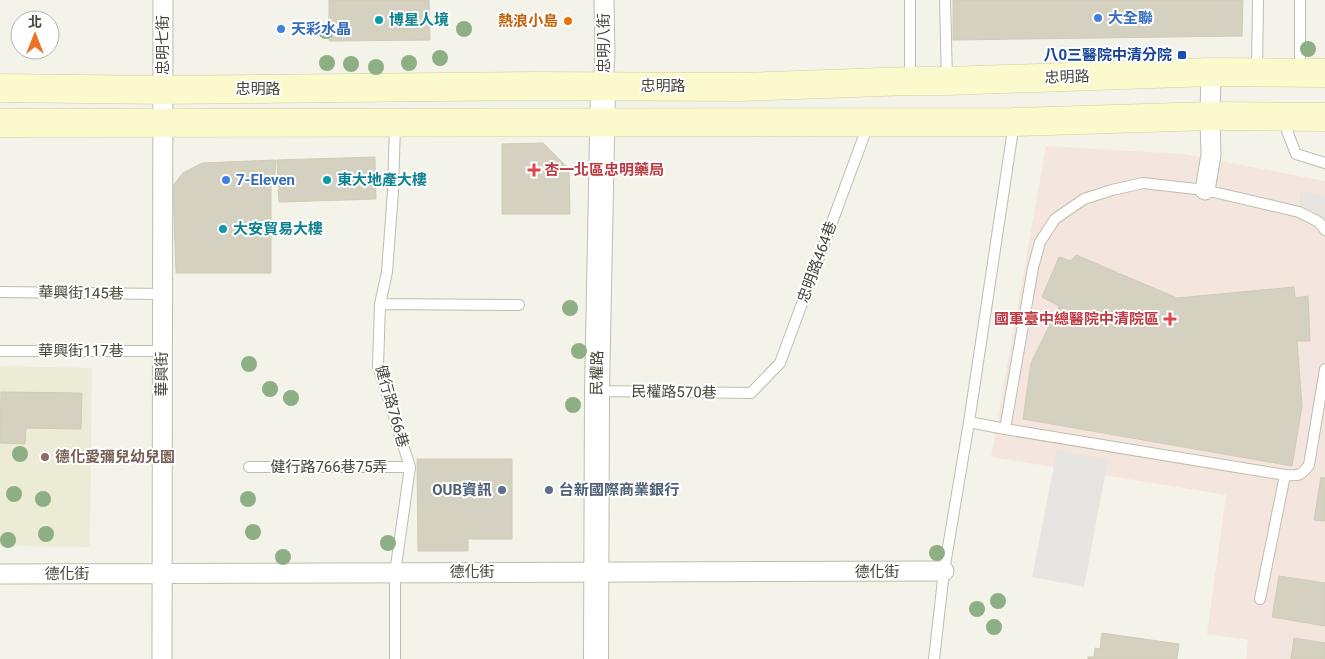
<svg xmlns="http://www.w3.org/2000/svg" width="1325" height="659" font-family="Roboto,'Noto Sans TC',sans-serif">
  <rect width="100%" height="100%" fill="#f4f3ea"/>
  <path fill="#ecebd5" d="M0,366l92,2 -2,179 -90,-1z"/>
  <path fill="#f4e6df" d="M1046,146l138,8 141,27v478h-79l2,-19 -41,-6 19,-139 -235,-38z"/>
  <path fill="#e6e5e1" d="M1301,191l24,5v29l-29,-4z
    M1057,450l51,10 -24,127 -52,-10z"/>
  <path fill="#d5d1c0" stroke="#cfcbb4" d="M329,0h100l1,40 -101,1z
    M953,0h290l-1,36 -289,4z
    M543,143l26,26 1,45h-68v-70z
    M375,157l1,42 -97,3 -2,-42z
    M276,160l-1,14 -4,4v95h-95l-3,-87 10,-13 19,-10z
    M1076,255l101,43 117,-11 1,11 13,-2 2,45h-13l5,65 -10,60 -269,-47 8,-56 28,-57 -17,-9 17,-40 12,4z
    M1,392l81,1 -1,36 -55,-1 -1,16 -25,-1z
    M417,459h95v80h-44v12h-50z
    M1321,477l4,1v43l-11,-1z
    M1279,576l46,7v43l-53,-9z
    M1102,633l77,11 -2,15h-89v-2h6l1,-9 5,1z
    M1294,638l31,5v16h-34z"/>
  <g fill="none" stroke-linecap="round" stroke-linejoin="round">
    <g stroke="#bfbdad" stroke-width="12">
      <path id="service" d="M910,0v79
        M945,0l2,80
        M1257,71l1,-71
        M1300,71v-71
        M1282,118l14,36 29,9
        M0,292l162,2
        M380,304l139,1
        M0,351h162
        M597,391l154,2 29,-30 88,-238
        M969,422l36,7 28,-161 7,-26 15,-23 29,-20 28,-9 31,-7 62,7 94,22 20,10 6,8
        M1005,429l280,46c13,1 16,1 24,-10l16,-96
        M249,467h161
        M1260,599l25,-124
        M395,659v-86l15,-106 -32,-101 2,-62 7,-32 6,-81 2,-67
        M934,659l10,-88 25,-149 45,-299"/>
    </g>
    <g stroke="#bfbdad" stroke-width="21">
      <path id="minor" d="M603,87l2,-34 -1,-53
        M1205,190l6,-35 -1,-39 1,-44
        M0,574l944,-3
        M162,659l1,-659"/>
    </g>
    <g stroke="#bfbdad" stroke-width="26">
      <path id="tertiary" d="M596,659l1,-268 6,-304"/>
    </g>
    <g stroke="#d1ce9d" stroke-width="29">
      <path id="secondary" d="M0,88l163,2 371,-4 206,1 170,-6h37l264,-9 114,1
        M0,123l1014,-1 196,-6 115,1"/>
    </g>
    <use href="#service" stroke="#fff" stroke-width="10"/>
    <use href="#minor" stroke="#fff" stroke-width="19"/>
    <use href="#tertiary" stroke="#fff" stroke-width="24"/>
    <use href="#secondary" stroke="#fbfacd" stroke-width="28"/>
  </g>
  <g fill="#8eaf83">
    <circle cx="464" cy="29" r="8"/>
    <circle cx="326" cy="31" r="8"/>
    <circle cx="1308" cy="49" r="8"/>
    <circle cx="440" cy="58" r="8"/>
    <circle cx="327" cy="63" r="8"/>
    <circle cx="409" cy="63" r="8"/>
    <circle cx="351" cy="64" r="8"/>
    <circle cx="376" cy="67" r="8"/>
    <circle cx="570" cy="308" r="8"/>
    <circle cx="579" cy="351" r="8"/>
    <circle cx="249" cy="364" r="8"/>
    <circle cx="270" cy="389" r="8"/>
    <circle cx="291" cy="398" r="8"/>
    <circle cx="573" cy="405" r="8"/>
    <circle cx="20" cy="454" r="8"/>
    <circle cx="14" cy="494" r="8"/>
    <circle cx="43" cy="499" r="8"/>
    <circle cx="248" cy="499" r="8"/>
    <circle cx="253" cy="532" r="8"/>
    <circle cx="46" cy="534" r="8"/>
    <circle cx="8" cy="540" r="8"/>
    <circle cx="388" cy="543" r="8"/>
    <circle cx="937" cy="553" r="8"/>
    <circle cx="283" cy="557" r="8"/>
    <circle cx="998" cy="601" r="8"/>
    <circle cx="977" cy="609" r="8"/>
    <circle cx="994" cy="627" r="8"/>
  </g>
  <g fill="#3f7fe0" stroke="#fff" stroke-width="2">
    <circle cx="1098" cy="18" r="5"/>
    <circle cx="281" cy="29" r="5"/>
    <circle cx="226" cy="180" r="5"/>
  </g>
  <g fill="#0f9aa8" stroke="#fff" stroke-width="2">
    <circle cx="379" cy="20" r="5"/>
    <circle cx="327" cy="180" r="5"/>
    <circle cx="223" cy="229" r="5"/>
  </g>
  <circle fill="#e8710a" stroke="#fff" stroke-width="2" cx="568" cy="21" r="5"/>
  <rect fill="#1a4fb4" stroke="#fff" stroke-width="2" x="1177" y="50" width="10" height="10" rx="2.5"/>
  <g fill="#e0444e" stroke="#fff" stroke-width="2">
    <path d="M531.5 162.5h5v5h5v5h-5v5h-5v-5h-5v-5h5z"/>
    <path d="M1167.5 311.5h5v5h5v5h-5v5h-5v-5h-5v-5h5z"/>
  </g>
  <circle fill="#8d6e63" stroke="#fff" stroke-width="2" cx="45" cy="457" r="5"/>
  <g fill="#5c6f8a" stroke="#fff" stroke-width="2">
    <circle cx="502" cy="490" r="5"/>
    <circle cx="549" cy="490" r="5"/>
  </g>
  <g text-anchor="middle" dominant-baseline="central" stroke-width="4" stroke-linejoin="round" paint-order="stroke">
    <g font-size="15" font-weight="bold" fill="#366cbe" stroke="#fff" text-anchor="start">
      <text x="1108" y="18">大全聯</text>
      <text x="291" y="29">天彩水晶</text>
      <text x="236" y="180">7-Eleven</text>
    </g>
    <g font-size="15" font-weight="bold" fill="#0d838f" stroke="#fff" text-anchor="start">
      <text x="389" y="20">博星人境</text>
      <text x="337" y="180">東大地產大樓</text>
      <text x="233" y="229">大安貿易大樓</text>
    </g>
    <g font-size="15" font-weight="bold" fill="#c56008" stroke="#fff" text-anchor="end">
      <text x="558" y="21">熱浪小島</text>
    </g>
    <g font-size="15" fill="#484539" stroke="#fff">
      <text transform="translate(604 43) rotate(-90)">忠明八街</text>
      <text transform="translate(163 45) rotate(-90)">忠明七街</text>
      <text transform="translate(1067 77) rotate(-2)">忠明路</text>
      <text x="663" y="86">忠明路</text>
      <text x="258" y="89">忠明路</text>
      <text transform="translate(817 262) rotate(-70)">忠明路464巷</text>
      <text transform="translate(81 293) rotate(1)">華興街145巷</text>
      <text x="81" y="351">華興街117巷</text>
      <text transform="translate(597 373) rotate(-89)">民權路</text>
      <text transform="translate(162 374) rotate(-90)">華興街</text>
      <text transform="translate(674 392) rotate(1)">民權路570巷</text>
      <text transform="translate(392 406) rotate(74)">健行路766巷</text>
      <text x="329" y="467">健行路766巷75弄</text>
      <text x="472" y="572">德化街</text>
      <text x="877" y="572">德化街</text>
      <text x="67" y="574">德化街</text>
    </g>
    <g font-size="15" font-weight="bold" fill="#164399" stroke="#fff" text-anchor="end">
      <text x="1172" y="55">八0三醫院中清分院</text>
    </g>
    <g font-size="15" font-weight="bold" fill="#be3a42" stroke="#fff" text-anchor="start">
      <text x="544" y="170">杏一北區忠明藥局</text>
      <text x="1159" y="319" text-anchor="end">國軍臺中總醫院中清院區</text>
    </g>
    <g font-size="15" font-weight="bold" fill="#785e54" stroke="#fff" text-anchor="start">
      <text x="55" y="457">德化愛彌兒幼兒園</text>
    </g>
    <g font-size="15" font-weight="bold" fill="#4e5e75" stroke="#fff" text-anchor="end">
      <text x="492" y="490">OUB資訊</text>
      <text x="559" y="490" text-anchor="start">台新國際商業銀行</text>
    </g>
  </g>
  <g transform="translate(35 35)"><circle r="24" fill="#ffffff" stroke="#b6b5b0"/>
  <path d="M0-4L9 19L0 12L-9 19Z" fill="#ec7129"/>
  <text y="-8" font-size="14" font-weight="bold" text-anchor="middle" fill="#484539">北</text>
  </g>
</svg>
